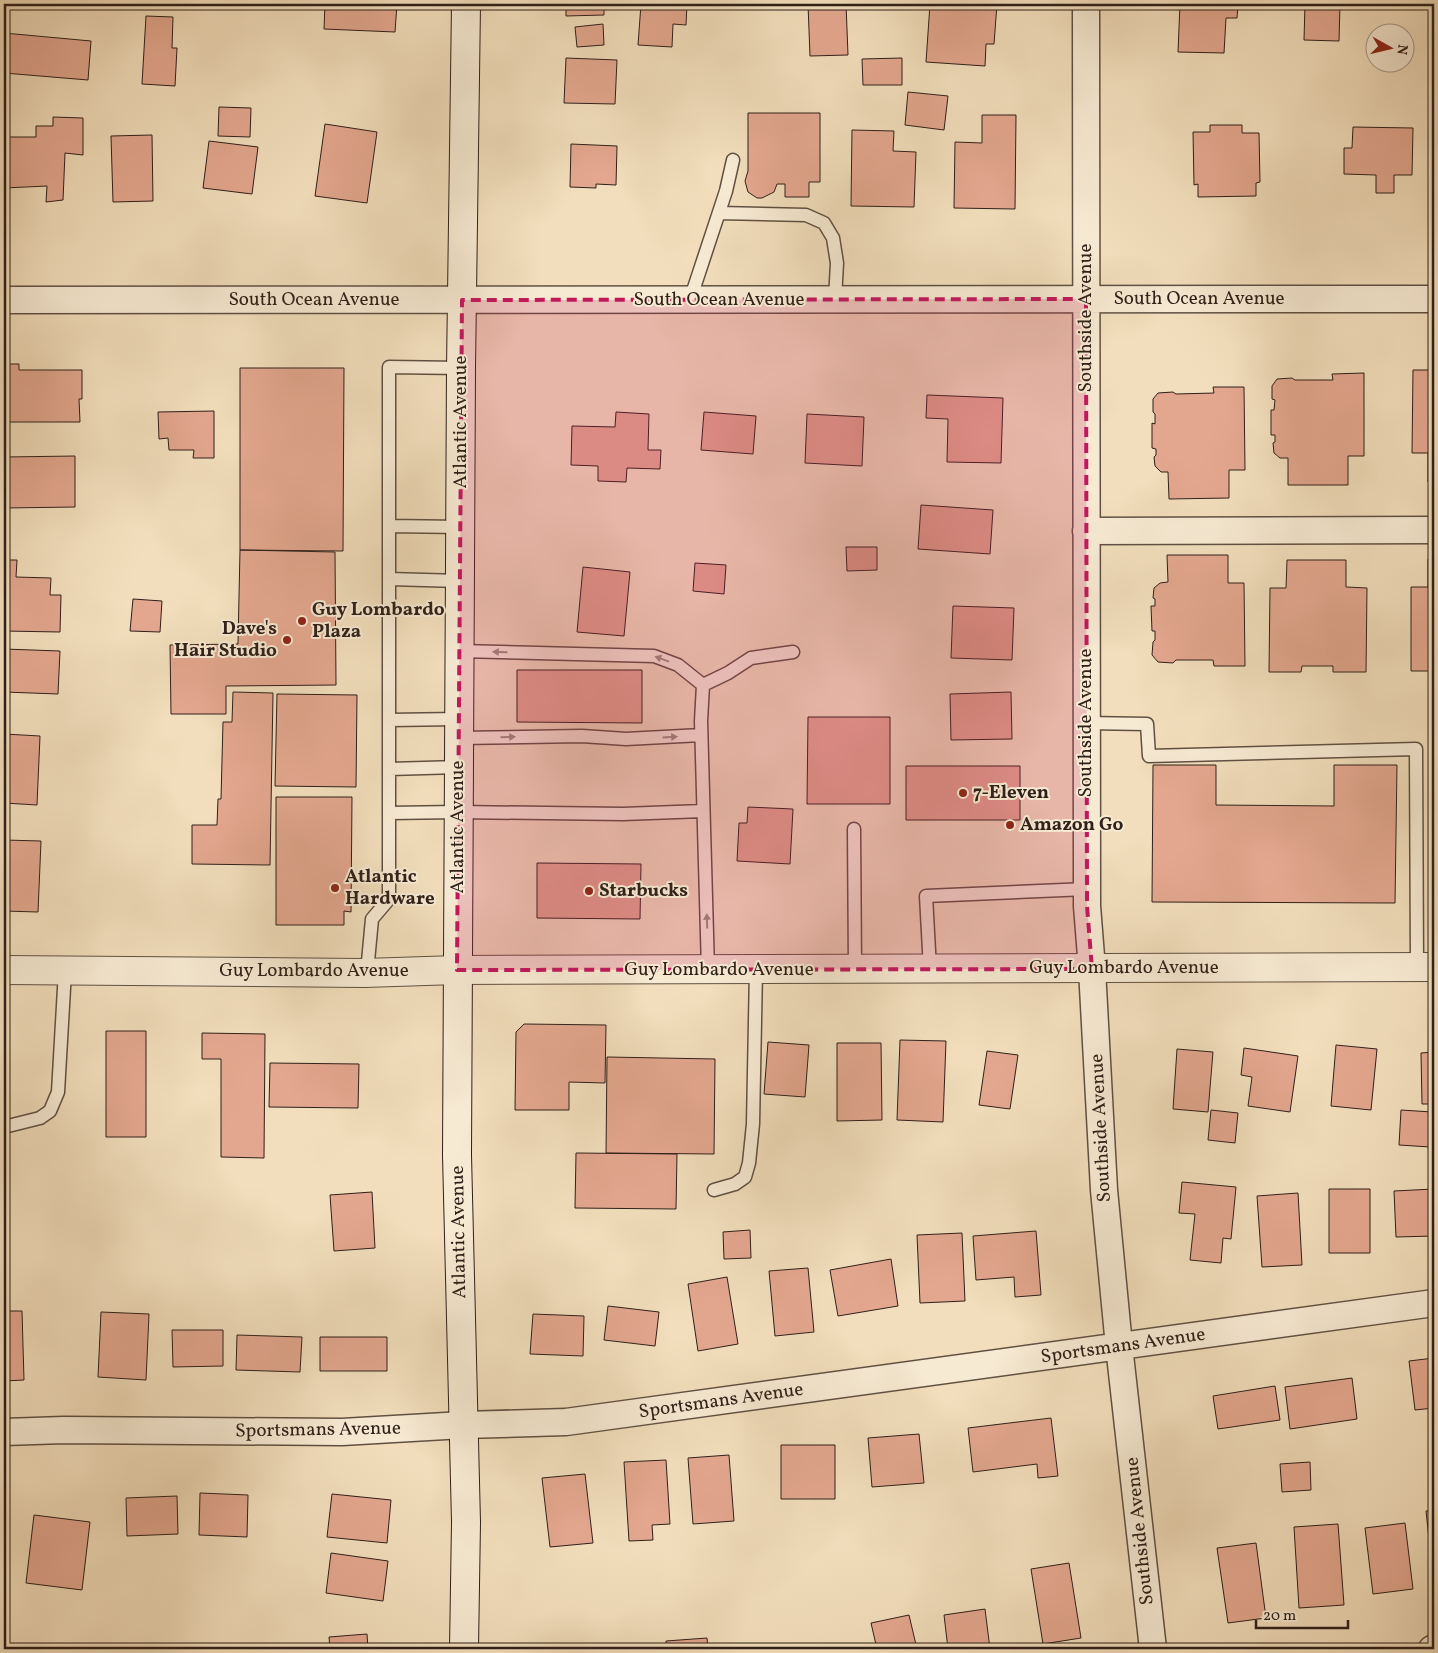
<svg xmlns="http://www.w3.org/2000/svg" width="1438" height="1653" font-family="Vollkorn,serif">
  <rect width="100%" height="100%" fill="#f2debc"/>
  <filter id="stains"><feTurbulence type="fractalNoise" baseFrequency=".004" numOctaves="4"/><feColorMatrix values="0 0 0 0 .2 0 0 0 0 .09 0 0 0 0 .02 0 0 0 .5 -.17"/></filter>
  <radialGradient id="worn" r=".72"><stop offset=".6" stop-color="#630" stop-opacity="0"/><stop offset="1" stop-color="#630" stop-opacity=".3"/></radialGradient>
  <path fill="#e3a78f" stroke="#2f2019" d="M325,4h72l-2,28 -71,-3z
    M566,4h38v11l-38,1z
    M641,4h46l-1,21 -13,-1 -1,23 -34,-2z
    M808,4h38l2,51 -38,1z
    M930,4h67l-3,40h-8l-1,22 -59,-4z
    M1180,4h58l-1,14h-11l-2,35 -46,-1z
    M1305,4h35l-1,37 -35,-1z
    M146,16l27,1 -1,31h5l-2,38 -33,-2z
    M603,24l1,21 -27,2 -2,-20z
    M4,33l87,8 -3,39 -84,-7z
    M566,58l51,2 -2,44 -51,-1z
    M902,58v27h-39l-1,-26z
    M908,92l40,4 -4,34 -39,-5z
    M219,107l32,1 -1,29 -32,-1z
    M748,113h72v69h-11v15h-24v-13h-8l-3,8 -12,6h-5l-9,-6 -3,-11 3,-10z
    M982,115h34l-1,94 -61,-1 1,-66 27,1z
    M53,117l30,1v37l-18,-2 -2,47 -17,2 1,-16 -43,2v-29h2l1,-22h29v-11h17z
    M325,124l52,8 -10,71 -52,-7z
    M1210,125h32v8h17l1,49 -4,1v13l-58,1v-13l-4,1 -1,-53h17z
    M1353,127l60,1 -1,47h-18v18h-18v-18l-32,-1v-26h8z
    M852,130l42,1 -1,20 23,1 -2,55 -63,-1z
    M152,135l1,66 -40,1 -2,-66z
    M209,141l49,6 -6,47 -49,-6z
    M571,144l46,2 -1,39 -20,-1v4l-26,-1z
    M4,364h15v6h63v29h-3l1,23h-72v-19h-4z
    M240,368h104l-1,183 -103,-1z
    M1413,370h21v112h-6v-29h-16z
    M1364,373v83h-16v29h-60v-27h-8l-6,-5 -1,-10 2,-1v-7h-4v-25h3l1,-10 -3,-1v-13l5,-7 15,-1 3,2h38l-1,-6z
    M1213,387h31l1,83h-16v28l-60,1 -1,-27h-7l-6,-6 -1,-9 2,-2v-6l-4,-1v-25l3,1v-10l-2,-2v-13l5,-6 15,-1 3,2 38,-1z
    M927,395l76,3 -2,65 -54,-1 1,-43 -22,-1z
    M214,411v47h-21l1,-8h-25l-1,-12 -9,1 -1,-27z
    M616,412l33,2 -1,36h13l-1,19 -33,-1 -1,14 -28,-1v-15l-27,-1 1,-39 43,1z
    M704,412l52,4 -3,38 -52,-4z
    M807,414l57,3 -2,49 -57,-3z
    M75,456v51l-71,1v-51z
    M921,505l72,5 -3,44 -72,-5z
    M846,547h31v23l-30,1z
    M240,550l95,2 1,133 -110,1v28h-55l-1,-69 68,-1z
    M1167,555h61v28h16l1,83h-31l-1,-6h-37l-3,3 -15,-1 -6,-7 1,-13 2,-2v-9h-3l-1,-25h4v-7l-2,-1 1,-10 6,-5 8,-1z
    M1428,559h6v112h-23v-84h17z
    M4,560h13l-1,17 35,1 -1,17h11l-1,37 -56,-1z
    M1287,560h59v27l21,1 -1,84h-33v-6h-31l-1,6h-32l1,-84h16z
    M695,563l31,2 -2,29 -31,-3z
    M583,567l47,5 -6,64 -47,-4z
    M133,599l29,2 -2,31 -30,-1z
    M953,606l61,2 -2,52 -61,-2z
    M4,649l56,2 -2,43 -54,-2z
    M517,670h125v53l-125,-1z
    M233,692l40,1 -3,172 -78,-1v-39h25l1,-26h3l2,-77h9z
    M1011,692l1,47 -61,1 -1,-46z
    M277,694l80,1 -1,92 -81,-1z
    M808,717h82v87h-83z
    M4,734l36,2 -3,69 -33,-2z
    M1153,765h63v40l118,1v-41h63l-2,138 -243,-1z
    M906,766h114v54h-114z
    M276,797h76l-1,115 -7,-1v14h-68z
    M748,807l45,2 -3,55 -53,-3 2,-38h8z
    M4,840l37,1 -3,71 -34,-1z
    M537,863l104,1 -1,55 -103,-1z
    M524,1024l82,1 -1,58 -36,-1v28h-54l1,-78z
    M106,1031h40v106h-40z
    M202,1033l63,1 -1,124 -43,-1v-98h-19z
    M900,1040l46,1 -3,81 -46,-2z
    M768,1042l41,3 -4,52 -41,-3z
    M837,1043h44l1,77 -45,1z
    M1336,1045l41,4 -6,61 -40,-4z
    M1244,1048l54,8 -8,56 -42,-6 4,-29 -11,-2z
    M1177,1049l36,3 -5,60 -35,-3z
    M987,1051l31,4 -8,54 -31,-4z
    M1434,1052v52h-12l-1,-51z
    M607,1057l108,2 -1,95 -108,-1z
    M270,1063l89,1 -1,44 -89,-1z
    M1211,1110l27,3 -3,30 -27,-3z
    M1401,1110l31,2 -2,35 -31,-2z
    M576,1153l101,1 -1,55 -101,-1z
    M1182,1182l54,5 -5,52 -8,-1 -2,25 -31,-3 5,-46 -16,-1z
    M1329,1189h41v64h-41z
    M1434,1189v47l-38,1 -2,-46z
    M372,1192l3,56 -41,3 -4,-56z
    M1298,1193l4,72 -40,2 -5,-71z
    M750,1230l1,28 -27,1 -1,-27z
    M1036,1231l5,64 -26,2 -1,-20 -38,3 -3,-44z
    M962,1233l3,68 -45,2 -3,-68z
    M891,1259l7,47 -60,10 -8,-46z
    M808,1268l6,64 -39,4 -6,-65z
    M727,1277l11,67 -40,7 -10,-67z
    M608,1306l51,6 -4,34 -51,-6z
    M4,1311h18l2,69 -20,1z
    M101,1312l48,2 -3,66 -48,-3z
    M533,1314l51,2 -1,40 -53,-2z
    M172,1330h51v36l-50,1z
    M237,1335l65,2 -2,35 -64,-2z
    M320,1337h67v34h-67z
    M1434,1358v50l-19,2 -6,-49z
    M1352,1378l5,41 -67,10 -5,-42z
    M1275,1386l5,34 -62,9 -5,-33z
    M1051,1418l7,58 -20,2 -1,-14 -64,8 -5,-44z
    M919,1434l5,49 -52,4 -4,-49z
    M781,1445h54v54h-54z
    M729,1455l5,66 -41,3 -5,-66z
    M666,1460l4,64 -18,1 1,15 -24,1 -5,-79z
    M1310,1462l1,28 -29,2 -2,-28z
    M585,1474l8,69 -43,4 -8,-69z
    M200,1493l48,2 -1,42 -48,-2z
    M332,1494l59,6 -4,43 -60,-6z
    M177,1496l1,38 -51,2 -1,-38z
    M1434,1510v47h-3l-5,-46z
    M34,1515l56,7 -8,68 -56,-7z
    M1405,1523l8,66 -40,5 -8,-66z
    M1338,1524l6,81 -45,3 -5,-81z
    M1256,1543l10,75 -38,5 -11,-75z
    M331,1553l57,8 -5,40 -57,-8z
    M1069,1563l12,75 -38,6 -12,-75z
    M985,1609l5,40h-42l-4,-34z
    M909,1615l8,34h-40l-6,-26z
    M367,1634l1,15h-38l-1,-12z
    M707,1638l1,11h-42v-8z"/>
  <g fill="none" stroke-linecap="round" stroke-linejoin="round">
    <g stroke="#605042" stroke-width="15">
      <path id="service" d="M719,213l87,2 18,8 9,15 4,25 -2,36
        M690,300l36,-109 7,-31
        M389,526l72,1
        M389,579l71,2
        M460,651l194,5 24,9 25,20
        M389,720l69,-1
        M1086,723l61,1 2,32 267,-7 1,218
        M459,738l123,-2 44,3 75,-4
        M389,769l70,-2
        M389,813l69,-1 165,2 80,-3
        M854,829l1,140
        M930,969l-4,-73 161,-7
        M708,970l-7,-249 2,-36 25,-12 23,-15 42,-6
        M367,972l5,-53 17,-20v-532l72,1
        M4,1127l36,-9 10,-7 8,-19 7,-121
        M714,1190l21,-6 10,-7 4,-14 4,-39 3,-154"/>
    </g>
    <g stroke="#605042" stroke-width="29">
      <path id="minor" d="M1086,4l1,902 5,63 12,221 15,156 34,303
        M4,300l1430,-1
        M1086,531l348,-1
        M4,1432l60,-2 278,2 121,-7 103,-3 868,-119
        M1432,1649h2"/>
    </g>
    <g stroke="#605042" stroke-width="30">
      <path id="tertiary" d="M4,970l360,3 93,-3 977,-3"/>
    </g>
    <g stroke="#2f2019" stroke-width="30">
      <path id="secondary" d="M464,1649l2,-127 -9,-367 4,-787 5,-364"/>
    </g>
    <use href="#service" stroke="#f7ead3" stroke-width="12"/>
    <use href="#minor" stroke="#f7ead3" stroke-width="26"/>
    <use href="#tertiary" stroke="#f7ead3" stroke-width="28"/>
    <use href="#secondary" stroke="#f7ead3" stroke-width="28"/>
  </g>
  <defs><path id="oneway-solid" d="M-6-.8H1V-3.2L6.5 0L1 3.2V.8H-6Z" transform="scale(1.25)"/></defs>
  <g fill="#9d8f7f">
    <use href="#oneway-solid" transform="translate(500 652) rotate(-178)"/>
    <use href="#oneway-solid" transform="translate(662 659) rotate(-160)"/>
    <use href="#oneway-solid" transform="translate(508 737) rotate(-1)"/>
    <use href="#oneway-solid" transform="translate(670 737) rotate(-3)"/>
    <use href="#oneway-solid" transform="translate(707 921) rotate(-92)"/>
  </g>
  <path fill="#c2185b" fill-opacity="0.2" stroke="#c2185b" stroke-width="4" stroke-dasharray="10 6" stroke-linejoin="round" d="M1086,299l1,607 5,63 -635,1 5,-670z"/>
  <g fill="#8f2418" stroke="#f7ead3" stroke-width="2">
    <circle cx="302" cy="621" r="5"/>
    <circle cx="287" cy="640" r="5"/>
    <circle cx="963" cy="793" r="5"/>
    <circle cx="1010" cy="825" r="5"/>
    <circle cx="335" cy="888" r="5"/>
    <circle cx="589" cy="891" r="5"/>
  </g>
  <g text-anchor="middle" dominant-baseline="central" stroke-width="4" stroke-linejoin="round" paint-order="stroke">
    <g font-size="19" fill="#2f2019" stroke="#f7ead3">
      <text x="1199" y="299">South Ocean Avenue</text>
      <text x="314" y="300">South Ocean Avenue</text>
      <text x="719" y="300">South Ocean Avenue</text>
      <text transform="translate(1086 318) rotate(-90)">Southside Avenue</text>
      <text transform="translate(461 422) rotate(-90)">Atlantic Avenue</text>
      <text transform="translate(1086 723) rotate(-90)">Southside Avenue</text>
      <text transform="translate(458 827) rotate(-90)">Atlantic Avenue</text>
      <text x="1124" y="968">Guy Lombardo Avenue</text>
      <text x="719" y="970">Guy Lombardo Avenue</text>
      <text x="314" y="971">Guy Lombardo Avenue</text>
      <text transform="translate(1101 1128) rotate(-93)">Southside Avenue</text>
      <text transform="translate(459 1232) rotate(-91)">Atlantic Avenue</text>
      <text transform="translate(1123 1346) rotate(-8)">Sportsmans Avenue</text>
      <text transform="translate(721 1401) rotate(-8)">Sportsmans Avenue</text>
      <text transform="translate(318 1430) rotate(-1)">Sportsmans Avenue</text>
      <text transform="translate(1140 1531) rotate(-96)">Southside Avenue</text>
    </g>
    <g font-size="19" font-weight="bold" fill="#2f2019" stroke="#f7ead3" text-anchor="start">
      <text x="312" y="610">Guy Lombardo<tspan x="312" dy="22">Plaza</tspan></text>
      <text x="277" y="629" text-anchor="end">Dave's<tspan x="277" dy="22">Hair Studio</tspan></text>
      <text x="973" y="793">7-Eleven</text>
      <text x="1020" y="825">Amazon Go</text>
      <text x="345" y="877">Atlantic<tspan x="345" dy="22">Hardware</tspan></text>
      <text x="599" y="891">Starbucks</text>
    </g>
  </g>
  <rect width="1438" height="1653" fill="none" stroke="#f2debc" stroke-width="20"/>
  <rect x="5" y="5" width="1428" height="1643" fill="none" stroke="#2f2019" stroke-width="2.5"/>
  <rect x="10" y="10" width="1418" height="1633" fill="none" stroke="#2f2019"/>
  <g transform="translate(1390 48) rotate(98)"><circle r="24" fill="#f7ead3" stroke="#a79989"/>
  <path d="M0-4L9 19L0 12L-9 19Z" fill="#8f2418"/>
  <text y="-8" font-size="14" font-weight="bold" text-anchor="middle" fill="#2f2019">N</text>
  </g>
  <path d="M1256 1620v8h92v-8" fill="none" stroke="#2f2019" stroke-width="2.5"/>
  <text x="1263" y="1620" font-size="15" fill="#2f2019" stroke="#f7ead3" stroke-width="4" paint-order="stroke">20 m</text>
  <rect width="100%" height="100%" filter="url(#stains)"/>
  <rect width="100%" height="100%" fill="url(#worn)"/>
</svg>
